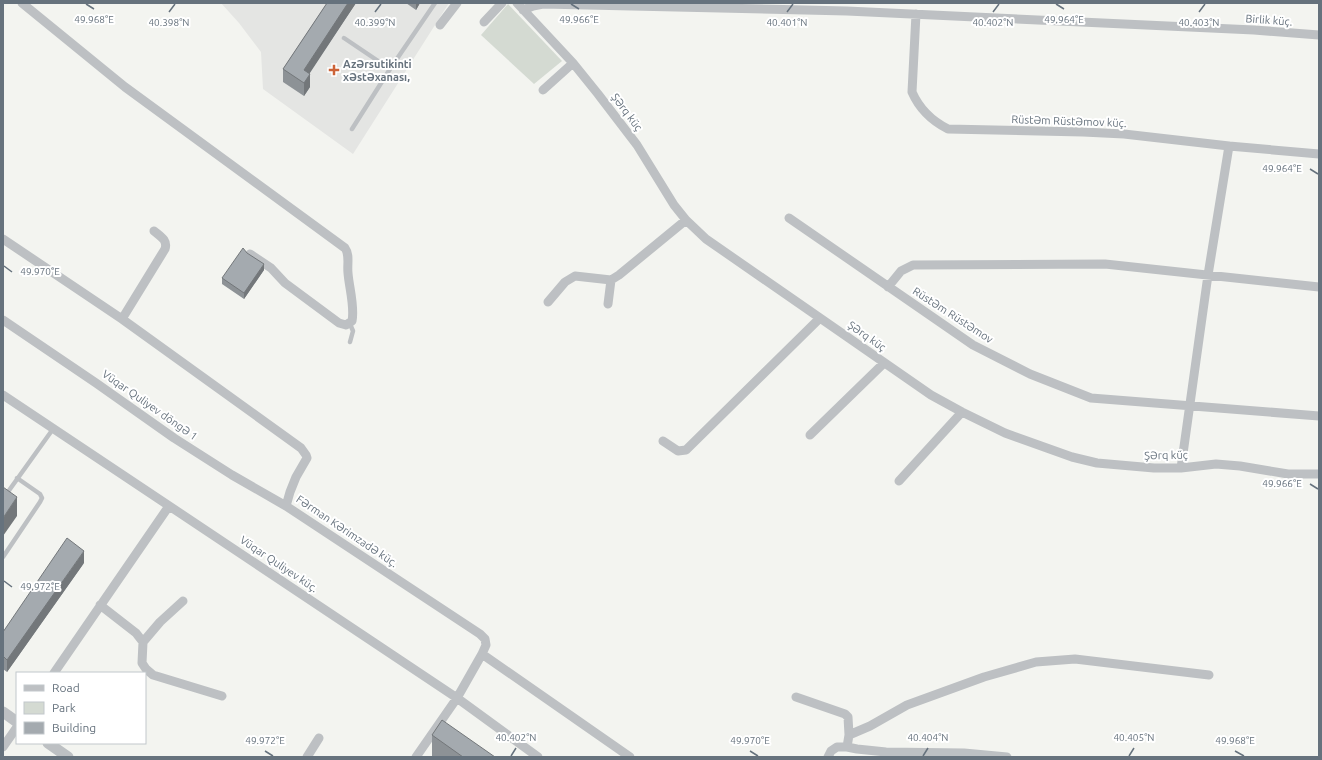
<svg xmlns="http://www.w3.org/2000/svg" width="1322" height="760" font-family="Ubuntu,sans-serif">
  <rect width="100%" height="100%" fill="#f3f4f0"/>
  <path fill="#e4e5e3" d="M221,3h228l-96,151 -90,-65 -2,-37 -22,-29z"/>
  <path fill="#d4dad2" d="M508,4l54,57 -28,23 -53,-49z"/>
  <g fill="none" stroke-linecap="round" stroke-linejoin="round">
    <path stroke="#bdc0c3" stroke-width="4.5" d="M344,38l46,31
      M352,129l38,-60 45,-66
      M350,324l3,7 -3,11
      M5,496l48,-67
      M3,557l37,-55 2,-4 -2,-4 -23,-16"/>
    <path stroke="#bdc0c3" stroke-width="9" d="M22,3l103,84 220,161c5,7 2,16 3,25 1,14 7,34 4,48l-6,4 -7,-2 -54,-40 -14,-15 -21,-14
      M517,3l56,60 25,31 39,51 37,60 12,15 20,19 225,156 31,17 43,21 67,24 25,6 57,5h27l35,-4 24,2 48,8h31
      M523,10l10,-4 10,-2 304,7 407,19 65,5
      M916,14l-4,78c7,16 20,29 36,37l135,3 41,2 105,12 90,8
      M484,22l18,-19
      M440,25l17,-22
      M543,90l30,-27
      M789,218l184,127 57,29 61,24 228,18
      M3,239l119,80 179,129 5,7 1,3 -11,19 -6,15 -4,14
      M888,287l13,-16 12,-6 192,-1 214,23
      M548,302l17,-20 10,-6 36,4 8,-5 67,-55
      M608,304l3,-24
      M122,319l43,-70c3,-9 -5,-13 -11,-18
      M3,320l93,63 78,55 58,37 54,31 194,128 5,5 1,6 -4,9 148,103
      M3,395l454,303 81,59
      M810,435l74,-72
      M663,441l15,10 8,-1 134,-132
      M1181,468l27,-193 21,-129
      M899,481l63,-69
      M100,605l36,28 7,9 -1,21 4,6 7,6 69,21
      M143,642l17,-20 23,-21
      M54,673l115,-167
      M796,697l49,17 3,3 1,18
      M3,747l14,-20
      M847,747l2,-12 21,-9 37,-21 77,-28 52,-15 39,-3 134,16
      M307,757l12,-19
      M416,757l41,-59 25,-44
      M828,757l3,-6 6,-4h10l10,2 29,3 78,1 43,4"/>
    <path stroke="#bdc0c3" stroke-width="11" d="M3,712l14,10
      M48,743l20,14"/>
  </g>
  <path fill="#8d9296" d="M327,3h29l-47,70 1,14 -6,9 -21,-14v-13z
    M406,3h14l-4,7z
    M264,270l-20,29 -22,-15v-6z
    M84,563l-77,109 -4,-3v-37z
    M432,735l63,22h-63z"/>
  <path fill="#73777a" d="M348,3h8l-52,79v-12z
    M416,3h4l-4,7z
    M310,74v13l-6,9v-13z
    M264,264v6l-20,29v-6z
    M17,497v19l-14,20v-18z
    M84,551v12l-77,109v-12z"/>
  <path fill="#a4aaaf" stroke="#73777a" d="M327,3h21l-44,67 6,4 -6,9 -21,-14z
    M243,248l4,5 17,11 -20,29 -22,-15z
    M3,487l14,10 -14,21z
    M67,538l17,13 -77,109 -4,-4v-24z
    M442,720l53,37h-32l-31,-22z"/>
  <path fill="none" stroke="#66727d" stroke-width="1.5" d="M86,4l8,5M571,4l8,5M1056,4l8,5M169,12l6,-8M375,12l6,-8M787,12l6,-8M993,12l6,-8M1199,12l6,-8M1310,169l8,5M4,266l8,6M1310,484l8,5M4,581l8,6M265,751l8,5M750,751l8,5M1235,751l9,5M511,756l5,-8M923,756l5,-8M1129,756l5,-8"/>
  <path fill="#cc6337" stroke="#fff" stroke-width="1.5" d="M332 64h4v4h4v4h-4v4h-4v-4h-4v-4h4z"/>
  <g text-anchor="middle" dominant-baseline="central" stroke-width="4" stroke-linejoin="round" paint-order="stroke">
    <g font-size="11" fill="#66727d" stroke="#fff">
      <text transform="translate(1269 20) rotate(4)">Birlik küç.</text>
      <text transform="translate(627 112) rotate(53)">Şərq küç</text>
      <text transform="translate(1069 121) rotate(2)">Rüstəm Rüstəmov küç.</text>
      <text transform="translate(953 315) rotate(33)">Rüstəm Rüstəmov</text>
      <text transform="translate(867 336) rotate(35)">Şərq küç</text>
      <text transform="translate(150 405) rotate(35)">Vüqar Quliyev döngə 1</text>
      <text transform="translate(1166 455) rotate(-1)">Şərq küç</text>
      <text transform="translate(347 531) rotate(34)">Fərman Kərimzadə küç.</text>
      <text transform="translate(279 564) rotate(34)">Vüqar Quliyev küç.</text>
    </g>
    <g font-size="11" font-weight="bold" fill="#66727d" stroke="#fff" text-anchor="start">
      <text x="343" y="64">Azərsutikinti<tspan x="343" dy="13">xəstəxanası,</tspan></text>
    </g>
  </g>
  <g font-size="10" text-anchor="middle" fill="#66727d" stroke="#fff" stroke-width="4" stroke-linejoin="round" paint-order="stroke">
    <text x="94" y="23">49.968°E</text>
    <text x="579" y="23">49.966°E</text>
    <text x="1064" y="23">49.964°E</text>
    <text x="169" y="26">40.398°N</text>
    <text x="375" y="26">40.399°N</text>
    <text x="787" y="26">40.401°N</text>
    <text x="993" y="26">40.402°N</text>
    <text x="1199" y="26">40.403°N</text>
    <text x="1282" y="172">49.964°E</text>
    <text x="40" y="275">49.970°E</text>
    <text x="1282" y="487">49.966°E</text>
    <text x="40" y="590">49.972°E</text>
    <text x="516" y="741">40.402°N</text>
    <text x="928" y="741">40.404°N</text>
    <text x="1134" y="741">40.405°N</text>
    <text x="265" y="744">49.972°E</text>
    <text x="750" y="744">49.970°E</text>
    <text x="1235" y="744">49.968°E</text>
  </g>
  <rect width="1322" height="760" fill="none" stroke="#66727d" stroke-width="8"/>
  <rect x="16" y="672" width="130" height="72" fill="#ffffff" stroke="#c2c7cb"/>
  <rect x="24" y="685" width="20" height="6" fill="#bdc0c3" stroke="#c2c7cb"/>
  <text x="52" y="692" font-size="12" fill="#66727d">Road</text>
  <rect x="24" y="702" width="20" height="12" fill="#d4dad2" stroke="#c2c7cb"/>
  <text x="52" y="712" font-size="12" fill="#66727d">Park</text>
  <rect x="24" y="722" width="20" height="12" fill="#a4aaaf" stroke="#c2c7cb"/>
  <text x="52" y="732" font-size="12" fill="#66727d">Building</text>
</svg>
